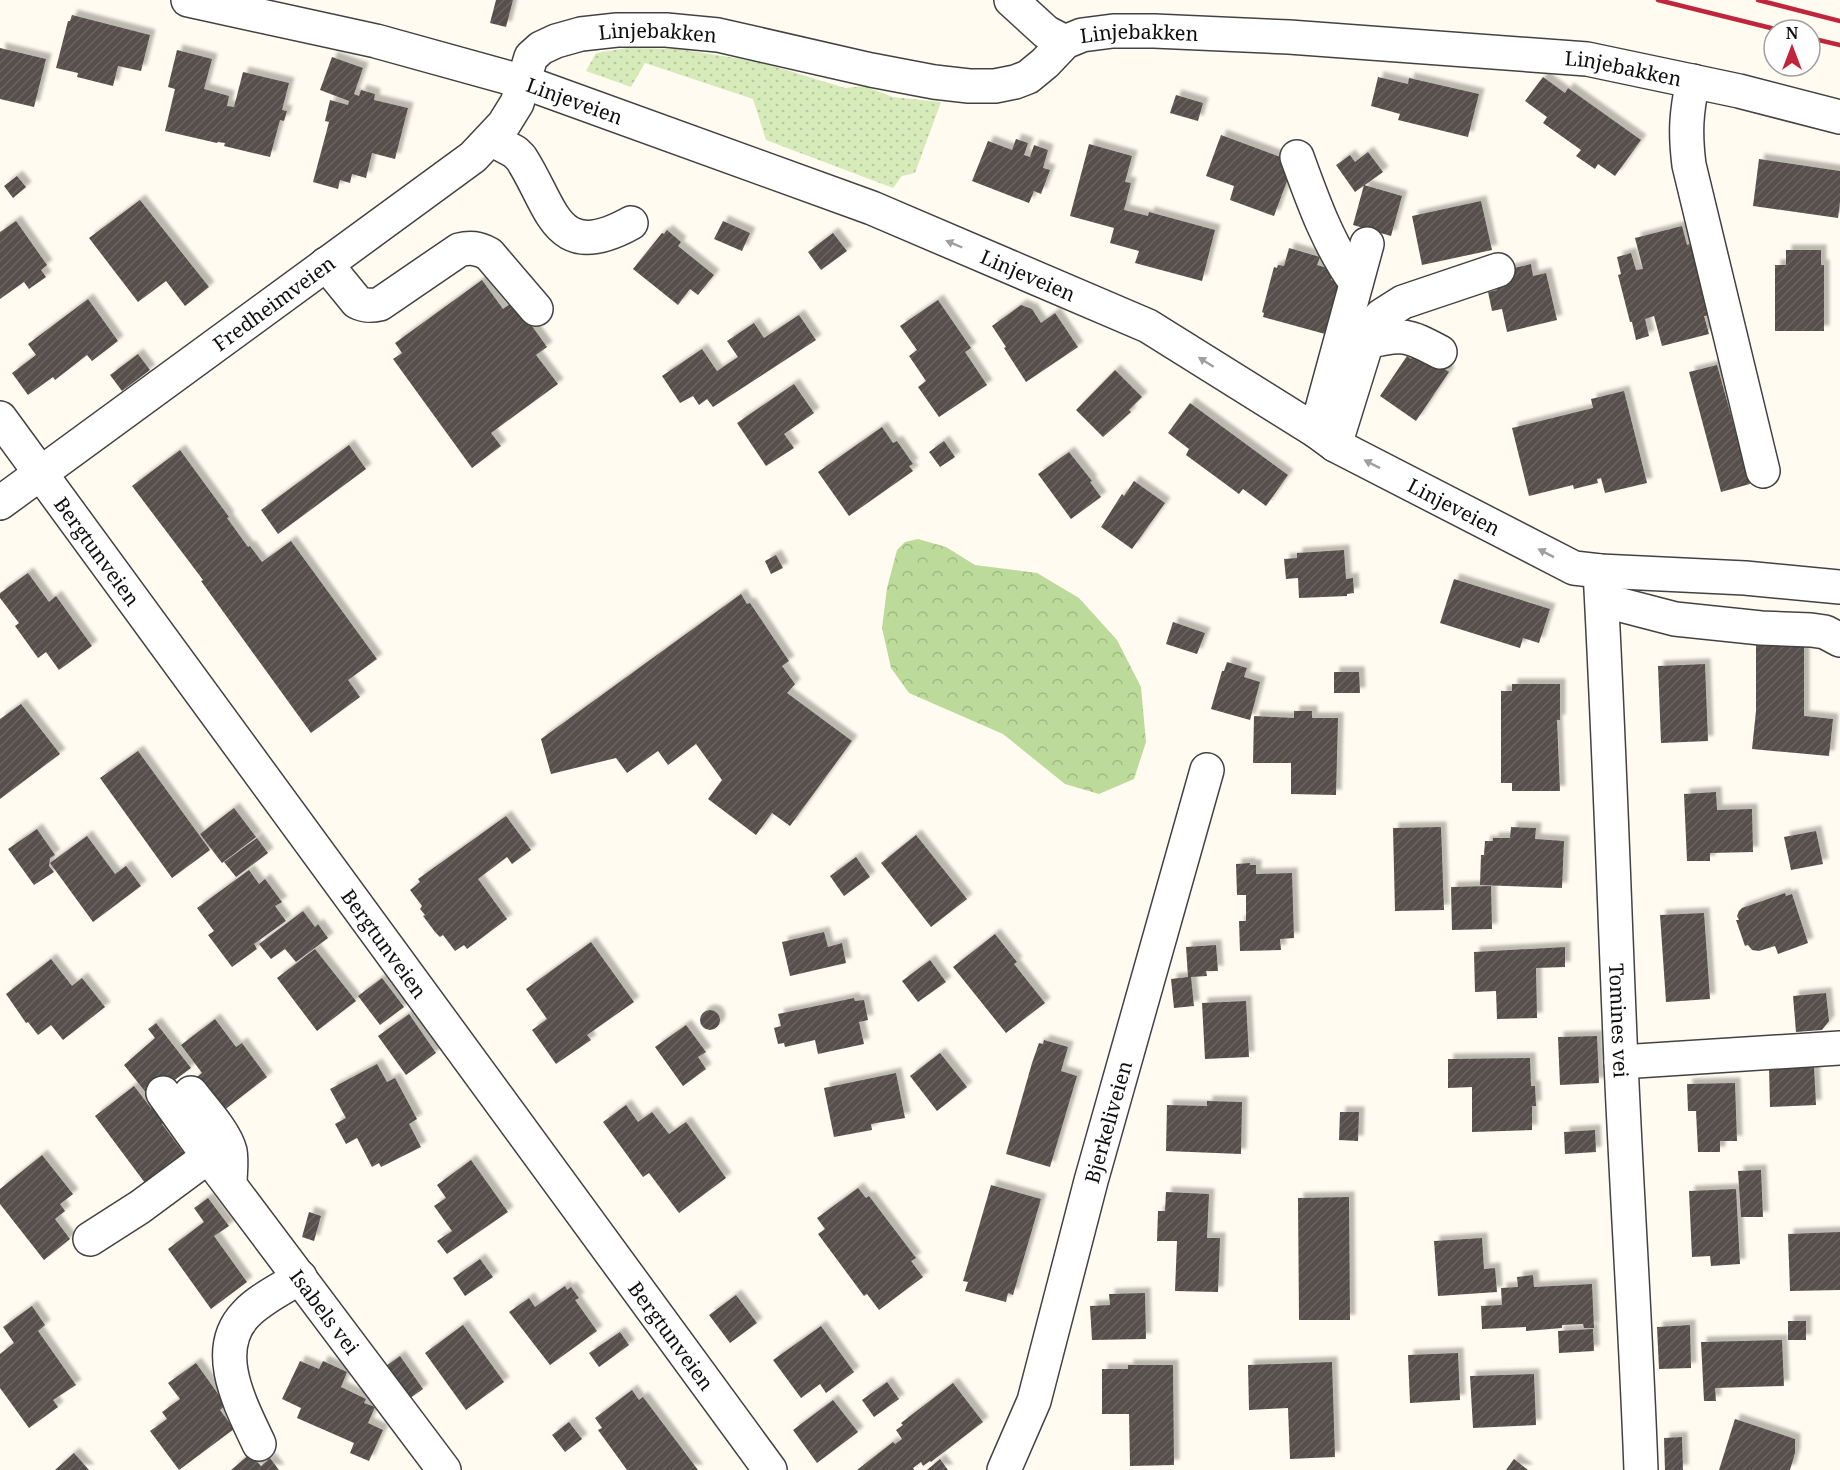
<svg xmlns="http://www.w3.org/2000/svg" width="1840" height="1470" font-family="'Noto Serif',serif">
  <defs>
    <pattern id="grass-dots" width="8" height="8" patternUnits="userSpaceOnUse" patternTransform="scale(1.5)"><rect width="8" height="8" fill="#d7eaba"/><path d="M2 2h.1M6 6h.1" fill="none" stroke="#b7c89f" stroke-width="1.8" stroke-linecap="round"/></pattern>
    <pattern id="forest-crowns" width="20" height="18" patternUnits="userSpaceOnUse" patternTransform="scale(1.5)"><rect width="20" height="18" fill="#bcda99"/><path d="M2 6a3 3 0 1 1 6 0M12 15a3 3 0 1 1 6 0" fill="none" stroke="#a0ba83"/></pattern>
    <pattern id="building-hatch" width="6" height="6" patternUnits="userSpaceOnUse" patternTransform="scale(1.5)"><rect width="6" height="6" fill="#574f4b"/><path d="M-1 1l2-2M0 6l6-6M5 7l2-2" fill="none" stroke="#6a6461"/></pattern>
    <filter id="shadow"><feDropShadow dx="5.5" dy="-5.5" stdDeviation="1.5" flood-color="#0004"/></filter>
  </defs>
  <rect width="100%" height="100%" fill="#fffbf0"/>
  <path fill="url(#grass-dots)" d="M627,48l52,1 81,13 85,26 19,-2 29,11 48,5 -26,71 -13,3 -9,12 -127,-48 -13,-41 -108,-36 -14,24 -45,-16 10,-18z"/>
  <path fill="url(#forest-crowns)" d="M918,539l28,8 29,18 62,8 42,25 38,42 24,47 5,55 -12,37 -35,15 -34,-10 -62,-50 -94,-41 -18,-25 -9,-40 5,-40 10,-38 8,-8z"/>
  <path fill="url(#building-hatch)" filter="url(#shadow)" d="M496,0h17l-7,27 -16,-4z
    M72,15l78,20 -9,36 -23,-5 -5,20 -36,-9 1,-4 -22,-5 12,-47h2z
    M0,48l46,11 -12,48 -34,-8z
    M177,50l35,9 -8,30 25,7 -2,10 7,1 9,-35 46,11 -7,27 5,1 -3,10 -4,-1 -10,37 -46,-11 1,-3 -7,-1 -1,1 -52,-12 10,-42 -7,-2z
    M332,57l31,11 -9,26 5,2 2,-6 14,4 -1,6 34,8 -13,51 -23,-6 -6,25 -14,-4 -2,9 -10,-3 -2,9 -25,-7 16,-60 -4,-1 5,-21 18,5 1,-4 -29,-11z
    M1378,77l30,7 1,-6 70,16 -11,43 -70,-17 2,-6 -29,-8z
    M1543,77l22,16 3,-5 73,52 -26,36 -17,-12 -3,5 -19,-13 5,-6 -38,-27 4,-6 -22,-16z
    M1176,95l27,8 -5,18 -28,-8z
    M1221,135l73,27 -20,54 -44,-16 4,-14 -28,-10z
    M1016,139l12,4 -4,12 6,2 4,-12 14,5 -5,18 7,2 -9,24 -7,-3 -5,12 -57,-22 16,-40 24,9z
    M1089,144l43,12 -7,26 6,1 -7,27 24,6 1,-4 66,18 -13,51 -67,-18 4,-12 -29,-8 4,-15 -44,-12z
    M1368,152l15,20 -28,20 -19,-27 14,-10 5,7z
    M1759,159l81,12v31l-2,16 -85,-12z
    M17,176l9,11 -13,11 -9,-12z
    M1364,185l38,11 -11,40 -38,-11z
    M140,200l69,87 -24,19 -19,-25 -28,21 -49,-64z
    M1481,201l11,49 -70,15 -10,-49z
    M16,221l31,44 -6,5 5,7 -17,12 -5,-7 -24,17v-67z
    M723,221l27,12 -8,18 -28,-12z
    M1682,226l5,19 6,-2 18,72 -7,1 5,18 -47,12 -8,-30 -9,3 4,17 -13,4 -4,-18h-2l-12,-47 3,-1 -4,-17 14,-4 5,17 7,-1 -8,-31z
    M667,230l14,12 -3,4 36,29 -16,20 -8,-6 -12,16 -45,-36 29,-36 2,1z
    M833,233l14,18 -26,19 -13,-18z
    M1289,248l31,9 -3,8 17,5 -3,10 8,2 -14,52 -62,-17 1,-4 -2,-1 12,-45 3,1 1,-3 6,1z
    M1786,250h35v15h3v66h-49v-66h11z
    M1531,264l2,12 13,-3 11,47 -50,12 -5,-23 -10,2 -4,-19 9,-2 -1,-5 13,-3 -3,-12z
    M482,280l21,29 11,-8 33,46 -11,8 22,29 -67,49 10,13 -29,22 -79,-109 9,-6 -7,-10z
    M88,299l30,42 -26,20 -5,-6 -32,25 -2,-3 -25,18 -16,-22 24,-18 -8,-11z
    M938,300l33,48 -6,4 22,33 -48,32 -21,-30 8,-6 -17,-25 8,-6 -17,-24z
    M1021,305l11,4 9,14 14,-10 23,34 -52,35 -22,-34 2,-1 -14,-21z
    M799,315l17,25 -103,67 -6,-8 -8,6 -6,-9 -13,7 -18,-27 40,-27 15,22 21,-14 -11,-16 27,-18 10,15z
    M1417,350l32,22 -33,49 -36,-25 27,-40 4,3z
    M138,354l12,16 -28,21 -12,-16z
    M1717,365l33,119 -29,8 -32,-120z
    M1115,370l27,27 -13,13 2,2 -28,25 -27,-27z
    M794,384l20,29 -30,21 10,14 -28,18 -29,-43z
    M1624,391l23,92 -42,10 -4,-15 -4,1 1,4 -24,6 -1,-4 -44,11 -17,-68 81,-20 -2,-9z
    M1190,403l98,72 -22,31 -23,-17 -4,5 -53,-39 3,-6 -21,-16z
    M882,427l11,16 4,-2 16,23 -4,2 4,5 -64,45 -31,-44z
    M944,441l11,16 -15,10 -11,-15z
    M349,445l17,24 -88,65 -17,-24z
    M180,450l49,67 -2,1 21,29 2,-1 12,16 29,-21 86,118 -29,21 12,17 -49,36 -110,-152 2,-1 -71,-94z
    M1069,452l23,29 -2,1 11,15 -30,22 -33,-45z
    M1134,481l31,22 -33,46 -31,-22 21,-33 2,2z
    M1344,550l2,29 7,-1 1,15 -7,1v2l-48,2 -1,-20 -12,1 -2,-20 13,-1v-5z
    M776,555l7,13 -12,6 -6,-13z
    M28,573l21,29 7,-6 36,50 -33,24 -13,-18 -8,6 -23,-32 4,-3 -19,-25v-5z
    M1454,579l96,30 -11,34 -16,-5 -3,10 -80,-25z
    M741,594l6,10 3,-1 39,58 -7,5 13,18 -8,9 65,48 -62,85 -18,-13 -16,22 -48,-36 14,-19 -26,-36 -28,21 -10,-14 -31,22 -11,-15 -65,16 -10,-35z
    M1173,622l32,11 -8,21 -31,-10z
    M1756,639h48v77l29,3 -4,37 -77,-7 4,-38z
    M1227,662l20,6 -3,9 16,5 -10,38 -39,-11 11,-38h2z
    M1705,664l3,77 -47,2 -3,-77z
    M1334,672h25l1,21h-26z
    M1512,684h48v36h-3l3,71h-48v-8h-11v-92h11z
    M21,704l39,50 -60,45v-80z
    M1294,711h18v7h26l-2,77 -45,-1v-31h-38l1,-47 40,2z
    M138,751l72,99 -38,28 -72,-100z
    M1716,792l1,18 35,-1 1,43 -43,1v8h-23l-3,-67z
    M234,808l22,29 -34,26 -22,-29z
    M506,816l25,34 -19,14 -5,-7 -29,22 29,40 -40,30 -3,-4 -9,6 -12,-16 -3,2 -5,-5 -12,-16 2,-1 -5,-6 2,-3 -12,-16 10,-8 -2,-3z
    M1441,827l3,83 -49,1 -2,-83z
    M1511,827l25,1 -1,11 29,2 -2,47 -82,-3 1,-30h3l1,-14h8v-3h17z
    M37,829l18,26 -5,3 -1,8 5,6 -20,13 -26,-36z
    M1816,831l7,33 -32,6 -7,-33z
    M916,835l51,64 -36,28 -50,-64z
    M87,836l28,38 11,-8 15,20 -48,36 -43,-59z
    M257,838l11,15 -32,24 -12,-15z
    M856,857l14,20 -26,19 -14,-20z
    M1250,863v2h6v9l36,-1 2,65 -14,1 1,11 -41,1 -1,-30h7v-26h-9l-1,-31z
    M249,870l10,14 6,-5 17,23 -7,4 11,15 -32,23 3,5 -25,18 -24,-32 6,-4 -17,-23z
    M1491,886l1,43 -40,1 -1,-43z
    M1785,893l1,3 6,-2 16,49 -30,11 -3,-8 -16,5 -7,-1 -4,-5 -3,1 -9,-26h3l-2,-4 2,-5 3,-3z
    M303,911l12,16 3,-3 10,14 -32,24 -11,-13 -14,10 -12,-15z
    M1704,913l6,86 -44,3 -6,-87z
    M824,932l4,15 14,-4 4,20 -56,13 -8,-34z
    M995,934l22,28 -3,2 31,39 -39,30 -53,-66z
    M591,942l43,60 -47,33 4,5 -35,24 -24,-34 15,-11 -21,-30z
    M1216,945l2,26h-12l1,5 -16,1 3,29 -20,2 -3,-29 17,-2 -2,-30z
    M1565,947v20l-29,1 1,50 -40,1 -1,-28 -21,1 -1,-40z
    M315,949l41,52 -39,30 -40,-53z
    M51,959l21,27 10,-8 23,29 -42,33 -12,-15 -13,10 -10,-13 -2,1 -20,-29z
    M930,960l16,22 -28,20 -16,-21z
    M382,978l22,29 -24,18 -22,-29z
    M1826,993l3,28 -7,9 -26,2 -3,-36z
    M854,998l1,3 9,-1 4,20 -9,2 5,22 -46,10 -3,-14 -30,7 -1,-4 -6,1 -4,-16 7,-2 -3,-12z
    M1246,1001l3,56 -44,2 -3,-56z
    M700 1020a10 10 0 1 1 20 0a10 10 0 1 1-20 0Z
    M409,1014l27,39 -30,22 -28,-39z
    M215,1019l21,28 6,-4 25,34 -48,37 -26,-34 9,-7 -21,-28z
    M156,1023l35,45 -19,14 -3,-5 -22,17 -23,-29 31,-27 -7,-9z
    M686,1025l20,27 -8,5 8,12 -23,17 -28,-39z
    M1597,1036l2,47 -39,2 -2,-48z
    M1044,1040l24,7 -7,24 16,5 -27,91 -44,-13 26,-91 7,-20 4,1z
    M940,1053l27,34 -30,24 -27,-35z
    M1530,1058l1,28h4l1,20h-4v24l-60,2v-45l-24,1v-29z
    M377,1064l10,18 8,-4 22,41 -8,5 12,23 -40,20 -2,-4 -7,4 -15,-29 -11,6 -11,-20 11,-6 -16,-29z
    M1814,1067l2,38 -46,2 -1,-39z
    M896,1073l9,45 -34,6 1,6 -38,7 -10,-49z
    M1735,1083l2,58h-17v11h-22l-2,-41h-8l-1,-27z
    M134,1086l17,22 6,-4 11,15 -6,5 26,35 -34,36 -59,-79z
    M1207,1101l35,1 -1,52 -75,-3 1,-46 40,1z
    M626,1105l12,17 14,-10 17,22 17,-12 40,56 -47,35 -30,-40 -6,4 -40,-55z
    M1340,1112h19l-1,29 -19,-1z
    M1595,1130l1,22 -31,2 -1,-22z
    M42,1155l31,39 -13,10 5,7 -10,8 15,20 -26,21 -44,-56v-15z
    M471,1160l37,52 -61,42 -10,-13 15,-10 -18,-25 12,-8 -9,-13z
    M1761,1170l2,47h-22l-3,-46z
    M991,1185l50,14 -28,96 -5,-2 -2,9 -41,-11 3,-9 -5,-1z
    M858,1188l8,10 3,-2 47,62 -5,3 12,16 -44,33 -12,-16 -3,2 -46,-62 7,-5 -8,-11z
    M1736,1189l4,75 -29,2 -1,-10 -18,1 -3,-66z
    M1166,1192l43,2 -2,44h13l-2,54 -43,-1 2,-50h-20l1,-30h7z
    M1349,1197l1,123h-51l-1,-122z
    M208,1198l21,28 -15,10 33,46 -36,27 -43,-60 36,-27 -10,-14z
    M309,1212l12,4 -7,25 -12,-4z
    M1840,1232v58l-50,1 -2,-57z
    M1482,1238l2,31 11,-1 2,24 -59,4 -4,-55z
    M480,1259l13,18 -28,19 -12,-18z
    M1533,1275l1,12 58,-3 2,44h-10l-1,-4 -21,1v3l-36,3v-4l-44,2 -1,-23 21,-1 -1,-17 17,-1 -1,-10z
    M565,1286l2,4 4,-3 8,11 -4,2 22,31 -47,34 -41,-53 20,-14 6,9z
    M1145,1293l1,46 -54,1 -2,-34 20,-1 -1,-11z
    M736,1295l21,28 -27,20 -21,-28z
    M32,1306l13,19 -7,6 38,54 -23,15 5,7 -29,21 -29,-40v-34l14,-11 -11,-16z
    M1788,1321h18v19h-18z
    M463,1325l41,57 -38,28 -41,-57z
    M1690,1325l1,43 -32,1 -2,-42z
    M821,1326l33,46 -28,21 -6,-9 -19,14 -28,-38z
    M1593,1329l1,22 -35,2 -1,-22z
    M620,1332l9,13 -30,22 -10,-14z
    M1782,1340l2,46 -69,2 1,13h-12l-3,-59z
    M1458,1353l2,47 -50,3 -2,-48z
    M400,1356l23,33 -17,12 -23,-33z
    M300,1361l19,8 4,-8 24,11 -6,15 25,12 -2,4 11,4 -7,16 15,7 -14,31 -19,-8 4,-10 -57,-25 4,-10 -19,-9z
    M1332,1362l3,95 -45,2 -2,-51 -39,2 -1,-45z
    M196,1363l30,42 -6,5 14,19 -55,41 -29,-39 17,-12 -5,-7 18,-13 -12,-16z
    M1128,1365h45l1,100 -44,1 -1,-52h-27v-45h26z
    M1534,1374l2,51 -63,3 -3,-52z
    M887,1382l12,17 -25,18 -12,-17z
    M953,1383l30,39 -52,40 -1,-1 -7,5 -2,-4 -8,6 1,2h-57l36,-28 2,2 7,-5 -6,-9 7,-5 -2,-2z
    M632,1390l7,10 4,-3 55,73h-71l-29,-40 4,-2 -7,-10z
    M833,1400l25,32 -41,31 -24,-33z
    M1735,1419l60,20v14l-5,17h-71z
    M569,1422l13,17 -17,13 -13,-17z
    M1682,1437l1,33h-18l-1,-32z
    M74,1453l15,17h-34z
    M250,1454l11,12 9,-8 9,12h-48z
    M940,1459l8,11h-21z
    M1514,1459l14,11h-22z"/>
  <g fill="none" stroke-linecap="round" stroke-linejoin="round">
    <g stroke="#424242" stroke-width="36">
      <g id="minor">
        <path id="s1" d="M188,0l188,41 148,41 348,126 276,118 168,105 19,14 239,123 26,3 145,7 95,9"/>
        <path d="M1011,0l35,32 19,10"/>
        <path d="M1693,81c-7,32 -8,52 -4,84l74,306"/>
        <path d="M491,139l24,13 6,6c32,49 34,107 110,65"/>
        <path d="M1297,157c16,44 31,87 59,126"/>
        <path d="M326,264l31,38c8,4 14,4 23,2l79,-54c11,-3 19,-2 30,4l47,55"/>
        <path d="M1367,342c36,-9 41,-7 73,10"/>
        <path id="s2" d="M0,418l770,1052"/>
        <path d="M1316,431l51,-187"/>
        <path d="M1335,445l32,-103 7,-17 7,-9 22,-14 95,-32"/>
        <path id="s3" d="M0,503l473,-346 31,-33 13,-21 14,-46 10,-9 15,-7 25,-7 36,-4h49l52,5 153,35 63,12 35,4h26l20,-4 13,-5 17,-14 20,-21 17,-7 31,-4h41l135,6 298,22 152,32 101,26"/>
        <path id="s4" d="M1600,571c9,164 14,327 21,491 6,136 15,272 20,408"/>
        <path d="M1602,600l73,19 86,9 50,2 14,2 15,8"/>
        <path d="M1621,1062l219,-14"/>
        <path id="s5" d="M163,1093l42,59 239,318"/>
        <path d="M191,1093c12,16 34,39 39,58 2,11 0,22 0,33"/>
        <path d="M90,1239l50,-32 69,-51"/>
        <path d="M259,1444c-17,-37 -49,-93 -13,-130 14,-15 36,-25 54,-37"/>
        <path id="s6" d="M1004,1470l30,-69 57,-220 116,-411"/>
      </g>
    </g>
    <use href="#minor" stroke="#fff" stroke-width="33"/>
    <path stroke="#bf263b" stroke-width="4.5" d="M1658,0l121,30
      M1758,0l82,21
      M1810,38l30,7"/>
  </g>
  <defs><path id="oneway-solid" d="M-6-.8H1V-3.2L6.5 0L1 3.2V.8H-6Z" transform="scale(1.5)"/></defs>
  <g fill="#9f9f9f">
    <use href="#oneway-solid" transform="translate(954 244) rotate(-157)"/>
    <use href="#oneway-solid" transform="translate(1206 362) rotate(-148)"/>
    <use href="#oneway-solid" transform="translate(1372 464) rotate(-153)"/>
    <use href="#oneway-solid" transform="translate(1546 553) rotate(-153)"/>
  </g>
  <g text-anchor="middle" dominant-baseline="central" stroke-width="6" stroke-linejoin="round" paint-order="stroke">
    <g font-size="20" fill="#0f0f0f" stroke="#fff">
      <text stroke="none"><textPath href="#s3" startOffset="837">Linjebakken</textPath></text>
      <text stroke="none"><textPath href="#s3" startOffset="1341">Linjebakken</textPath></text>
      <text stroke="none"><textPath href="#s3" startOffset="1827">Linjebakken</textPath></text>
      <text stroke="none"><textPath href="#s1" startOffset="400">Linjeveien</textPath></text>
      <text stroke="none"><textPath href="#s1" startOffset="886">Linjeveien</textPath></text>
      <text stroke="none"><textPath href="#s3" startOffset="339">Fredheimveien</textPath></text>
      <text stroke="none"><textPath href="#s1" startOffset="1372">Linjeveien</textPath></text>
      <text stroke="none"><textPath href="#s2" startOffset="165">Bergtunveien</textPath></text>
      <text stroke="none"><textPath href="#s2" startOffset="651">Bergtunveien</textPath></text>
      <text stroke="none"><textPath href="#s4" startOffset="450">Tomines vei</textPath></text>
      <text stroke="none"><textPath href="#s6" startOffset="364">Bjerkeliveien</textPath></text>
      <text stroke="none"><textPath href="#s5" startOffset="272">Isabels vei</textPath></text>
      <text stroke="none"><textPath href="#s2" startOffset="1137">Bergtunveien</textPath></text>
    </g>
  </g>
  <g transform="translate(1792 48)"><circle r="28" fill="#ffffff" stroke="#9f9f9f" stroke-width="1.5"/>
  <path d="M0-4.5L10 22L0 15L-10 22Z" fill="#bf263b"/>
  <text y="-9" font-size="16" font-weight="bold" text-anchor="middle" fill="#0f0f0f">N</text>
  </g>
</svg>
